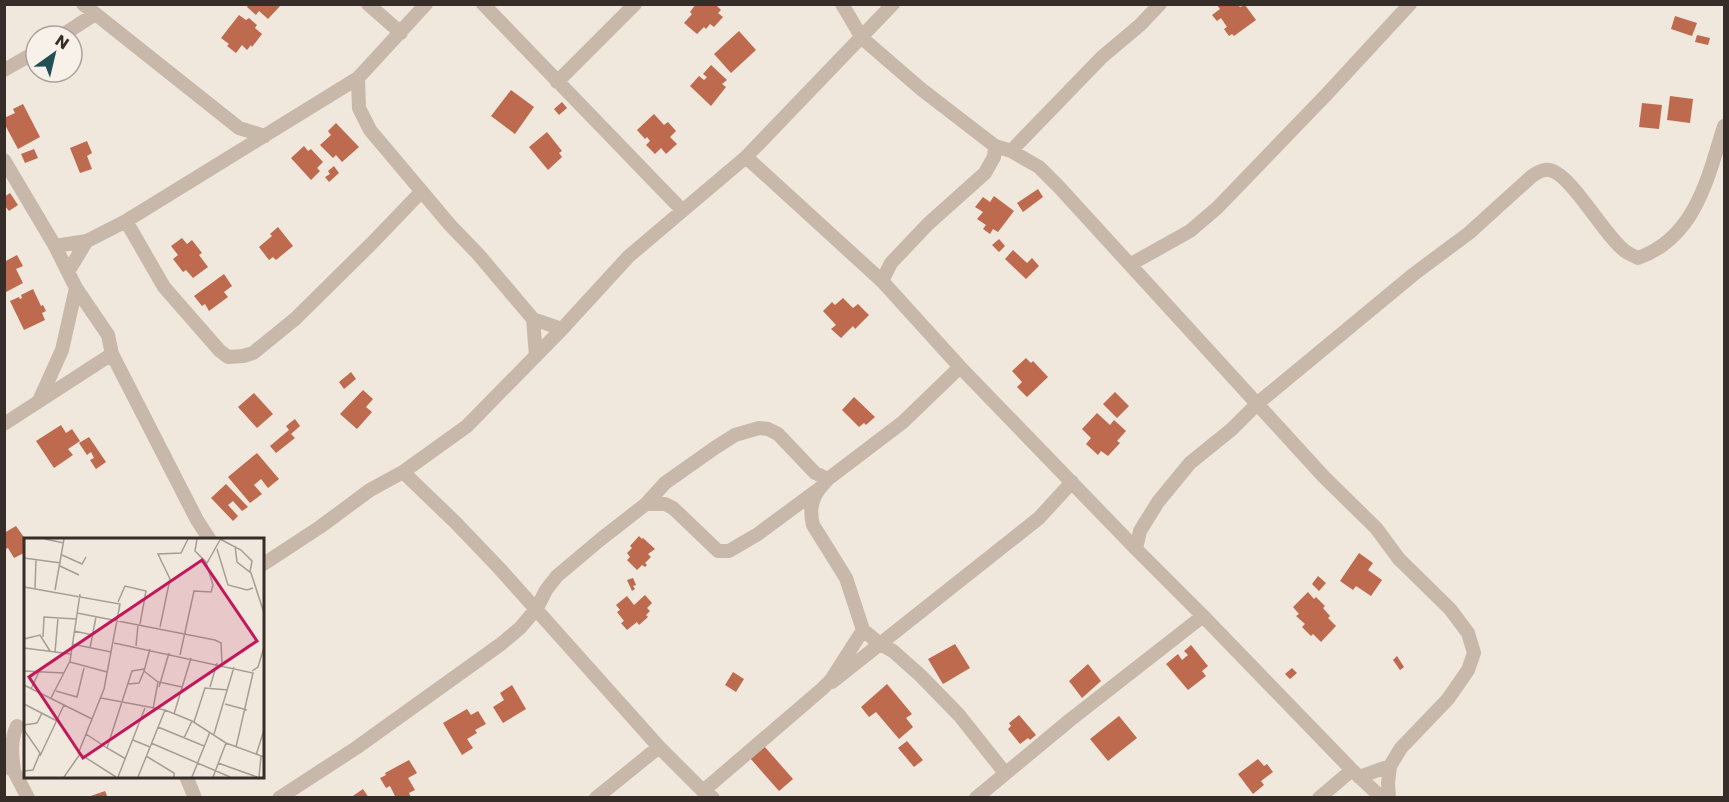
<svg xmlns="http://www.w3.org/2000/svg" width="1729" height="802" font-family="Poppins,sans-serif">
  <rect width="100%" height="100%" fill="#f0e7dd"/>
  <path fill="#be6a4e" d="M249,4h29l2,2 -12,13 -9,-8 -3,4 -9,-8z
    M696,4h19l6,6 -3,3 5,4 -9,10 -4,-3 -4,5 -2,-2 -7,7 -13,-11 8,-9 -2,-2z
    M1217,5h21l2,2 5,-2 11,15 -22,16 -2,-2 -3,2 -5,-7 3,-2 -6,-9 -4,3 -5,-6 8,-6z
    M239,15l7,5 3,-2 8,7 -2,3 7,6 -10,13 -1,-2 -4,5 -5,-5 -6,8 -9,-7 2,-2 -8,-6z
    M1675,16l22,7 -5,13 -21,-7z
    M739,31l17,19 -25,23 -17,-19z
    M1697,35l13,3 -2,7 -13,-3z
    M711,65l16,15 -5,4 4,3 -15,19 -21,-20 9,-10 5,4 3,-3 -4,-3z
    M511,90l23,17 -19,27 -24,-18z
    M1670,96l23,3 -3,24 -23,-3z
    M562,102l5,6 -8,7 -5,-6z
    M1642,103l20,2 -3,24 -20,-2z
    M23,104l17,33 -22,12 -14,-26v-5l11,-5 -2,-4z
    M654,114l10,11 4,-3 8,9 -6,6 7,7 -11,10 -5,-6 -6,6 -9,-9 4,-4 -3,-4 -2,2 -8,-9z
    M336,123l23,24 -17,15 -6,-7 -3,3 -13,-13 11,-10 -3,-4z
    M547,132l15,19 -3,2 3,4 -14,13 -19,-23z
    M87,141l5,12 -5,3 5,13 -12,4 -10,-25z
    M304,146l4,5 3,-2 12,13 -6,6 3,3 -9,9 -20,-22z
    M34,149l4,9 -13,5 -4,-9z
    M334,166l5,7 -10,9 -4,-5 5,-3 -2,-3z
    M1038,189l5,8 -20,15 -6,-9z
    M10,193l8,12 -9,6 -5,-6v-8z
    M994,196l20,15 -16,21 -5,-3 -3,5 -7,-5 3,-4 -9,-6 6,-7 -8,-5 8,-10 7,5z
    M278,227l15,19 -17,14 -3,-3 -4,3 -10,-13 13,-11 -2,-2z
    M182,238l5,6 5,-4 10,13 -3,2 9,12 -15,11 -7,-8 -3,2 -10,-13 5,-4 -7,-9z
    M999,239l6,7 -6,6 -7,-7z
    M1013,250l14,13 5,-5 7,8 -13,13 -21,-20z
    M17,255l6,11 -7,3 7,14 -17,9 -2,-30z
    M224,274l8,12 -8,6 4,5 -19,14 -4,-7 -3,2 -8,-10z
    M33,289l8,17 2,-1 3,6 -4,2 3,7 -21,10 -14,-29 9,-4 1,2 2,-1 -1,-3z
    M843,298l10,10 5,-4 11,11 -14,14 -2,-3 -12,12 -10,-9 5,-4 -13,-14 9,-9 3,3z
    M1026,358l5,5 2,-2 15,16 -21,20 -10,-10 5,-5 -10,-11z
    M351,372l5,7 -12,10 -5,-7z
    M363,390l10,9 -7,8 6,5 -15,17 -17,-15z
    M1115,392l14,14 -12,12 -14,-14z
    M254,393l19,21 -16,14 -19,-21z
    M854,397l21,20 -9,8 -2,-2 -5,4 -17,-17z
    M1097,413l13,12 4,-5 12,11 -9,10 3,2 -12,13 -7,-5 -3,4 -12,-11 5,-6 -9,-9z
    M295,419l5,7 -9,8 4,4 -19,15 -6,-7 19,-16 -3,-4z
    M61,425l5,8 6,-4 8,12 -12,8 5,6 -19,13 -18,-27z
    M89,437l17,25 -10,7 -6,-9 4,-2 -3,-6 -4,3 -8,-12z
    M257,453l22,26 -11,9 -7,-9 -7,6 8,9 -12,9 -22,-26z
    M226,484l22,23 -6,4 -9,-10 -5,4 10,11 -5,5 -22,-23z
    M16,526l10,14v12l-12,6 -6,-10 -4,2v-17z
    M639,536l3,3 1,-1 12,11 -7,5 3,3 -6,6 2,2 -2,2 -3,-2 -5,5 -10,-10 3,-3 -3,-4 5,-5 -2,-2z
    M1359,553l14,10 -5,7 14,10 -11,16 -15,-10 -3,4 -13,-9z
    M1318,576l8,7 -7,8 -7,-7z
    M633,578l3,7 -3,1 2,3 -3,2 -5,-11z
    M1308,592l6,7 2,-2 9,9 -2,2 7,8 -2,2 8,8 -15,16 -8,-8 -2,2 -9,-9 3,-3 -9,-8 3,-2 -6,-7z
    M645,595l7,8 -5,5 3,3 -4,4 2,2 -9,8 -2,-3 -10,8 -6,-7 3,-2 -7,-9 3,-2 -4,-5 11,-9 7,9z
    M955,644l15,24 -27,16 -15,-25z
    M1191,645l17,21 -6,5 4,5 -18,14 -22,-26 12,-10 4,6 6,-5 -4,-4z
    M1397,656l7,11 -4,3 -7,-10z
    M1088,664l13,17 -19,17 -13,-17z
    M1292,668l5,5 -7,6 -5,-5z
    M733,672l11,7 -8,13 -11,-7z
    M887,684l25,30 -6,4 7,9 -14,12 -23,-27 -7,5 -8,-10z
    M512,685l14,24 -23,14 -10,-16 11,-7 -4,-7z
    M467,709l4,6 7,-4 8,13 -11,6 2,3 -10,6 6,9 -11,7 -19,-32z
    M1019,715l17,20 -6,5 -2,-2 -8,6 -12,-15 3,-3 -2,-3z
    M1119,716l18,22 -29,23 -18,-22z
    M907,741l16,19 -9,7 -16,-19z
    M764,746l29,33 -14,12 -29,-33z
    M1258,759l6,7 3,-2 6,8 -12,9 3,4 -11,9 -15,-20z
    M409,760l8,13 -9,5 7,12 -6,3 2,5h-15l-6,-12 -4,2 -6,-10 6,-3 -1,-2z
    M363,789l6,9h-19z
    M105,791l3,7h-20v-1z"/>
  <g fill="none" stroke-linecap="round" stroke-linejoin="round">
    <path stroke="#c8b8aa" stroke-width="14" d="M83,4l156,124 26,8
      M368,4l33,29
      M483,4l199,206
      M842,4l20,34 59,51 74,57 16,5 28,16 20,20 265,290 52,51 23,31 51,50 18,24 6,20 -6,17 -20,29 -47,49 -11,18 -2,17 1,15
      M61,36l34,-22
      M4,70l32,-18
      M358,78l1,30 11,22 80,95 28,29 55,65 29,10
      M557,82l78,-78
      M1011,151l91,-94 38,-32 20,-21
      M746,157l136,124 78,86 176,182 67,67 149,154 30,28
      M4,160l51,86 21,42 32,47 4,19 85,166 13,20
      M126,221l38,66 56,64 8,6 15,-1 10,-3 42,-34 78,-77 48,-50
      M55,246l32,-5 39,-20 232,-143 68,-74
      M1131,264l59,-33 27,-23 108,-112 85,-92
      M68,272l18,-30
      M882,281l9,-18 37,-39 57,-51 9,-16 1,-11
      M533,319l3,37
      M39,401l23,-51 14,-62
      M4,424l108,-70
      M403,472l53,51 44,46 159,178 44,44 10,7
      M646,504h19l8,4 45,43h11l29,-17 58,-43
      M1136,549l4,-18 18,-29 32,-39 42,-34 26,-26 156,-129 55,-41 63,-57c5,-3 11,-7 17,-6 21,2 56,67 76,81 4,3 9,5 13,7 57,-20 70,-80 86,-132
      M262,565l58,-38 50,-37 33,-18 64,-46 95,-97 67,-73 117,-99 147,-153
      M863,630l17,14 13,7 28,25 38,39 46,58
      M832,682l207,-164 33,-36
      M8,767l6,4 14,27
      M14,771c-2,-17 -4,-30 3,-45
      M186,776l9,22
      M1359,777l31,-11
      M703,791l119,-102 9,-9 32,-50 -17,-52 -33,-53c-5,-20 1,-32 15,-46l75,-57 57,-55
      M279,798l77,-50 145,-104 19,-16 17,-20 9,-18 11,-14 44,-37 45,-35 19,-21 51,-36 19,-12 24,-7 9,1 10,5 37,39 13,6
      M596,798l63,-51
      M976,798l94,-78 133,-104
      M1319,798l33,-28"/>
  </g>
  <g transform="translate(24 538)">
    <rect width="240" height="240" fill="#f0e7dd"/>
    <path fill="none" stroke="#a69d95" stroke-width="1.5" d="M21,1l19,4M196,1l21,11 11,11 -2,11M211,8l2,16 14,11 13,40M193,11l11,36 19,5 6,-2M38,17l20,9 4,-7M0,20l37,5M183,25l13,-23M36,28l19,9M0,49l96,17 -16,85 -26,65M11,50l1,-28M31,52l9,-51M94,64l7,-16 21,5 -6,33M53,75l138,27 6,3 1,21M136,89l10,-48 -12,-25 23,-1 7,-14M50,93l19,4M19,99l1,-20 32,2M0,101l16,-4 10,16M90,105l139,30 -17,74M48,106l39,8M112,108l2,-21M0,110l47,6M66,110l6,-31M126,111l-6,22 14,11 -5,27M31,114l3,-34M156,117l14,-64 17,1 2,-7 -7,-23 -11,-11 2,-12M46,124l37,10M0,133l40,2M228,133l6,-4 6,-20M135,144l23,5M104,146l11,-1 5,-12M0,147l68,34M135,149l10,-34M186,149l7,-24M7,151l8,-17M32,153l21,6 7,-29M27,160l19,-37 10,-67M77,160l64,12 27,11 34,22 38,14M0,166l33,17M201,166l22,6M150,176l17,-56M170,184l11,-34 23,2M0,187l13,-2 5,-10M134,189l46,19M0,192l16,23 -7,17 -9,1M62,196l21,14M190,196l20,-67M160,200l8,-17M109,202l17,7M127,205l79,34M232,217l8,-25M16,218l24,-51M122,218l28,17v4M102,221l-19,-11 25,-77 12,-2M194,225l39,14M40,239l16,-23 36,23M94,239l27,-69M114,239l27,-67M168,239l18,-45M189,239l13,-34M235,239l2,-21"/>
    <path fill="#c2185b" fill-opacity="0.15" stroke="#c2185b" stroke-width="3" d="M178,22l55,81 -174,117 -54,-81z"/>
    <rect width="240" height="240" fill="none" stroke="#362d29" stroke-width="3"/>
  </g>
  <rect width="1729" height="802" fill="none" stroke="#362d29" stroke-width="12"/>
  <g transform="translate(54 54) rotate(34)"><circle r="28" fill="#f8f1e9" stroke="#aaa39c" stroke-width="1.5"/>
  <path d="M0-4.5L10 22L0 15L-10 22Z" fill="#215054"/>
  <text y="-9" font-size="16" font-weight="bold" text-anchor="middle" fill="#362d29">N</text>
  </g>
</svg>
